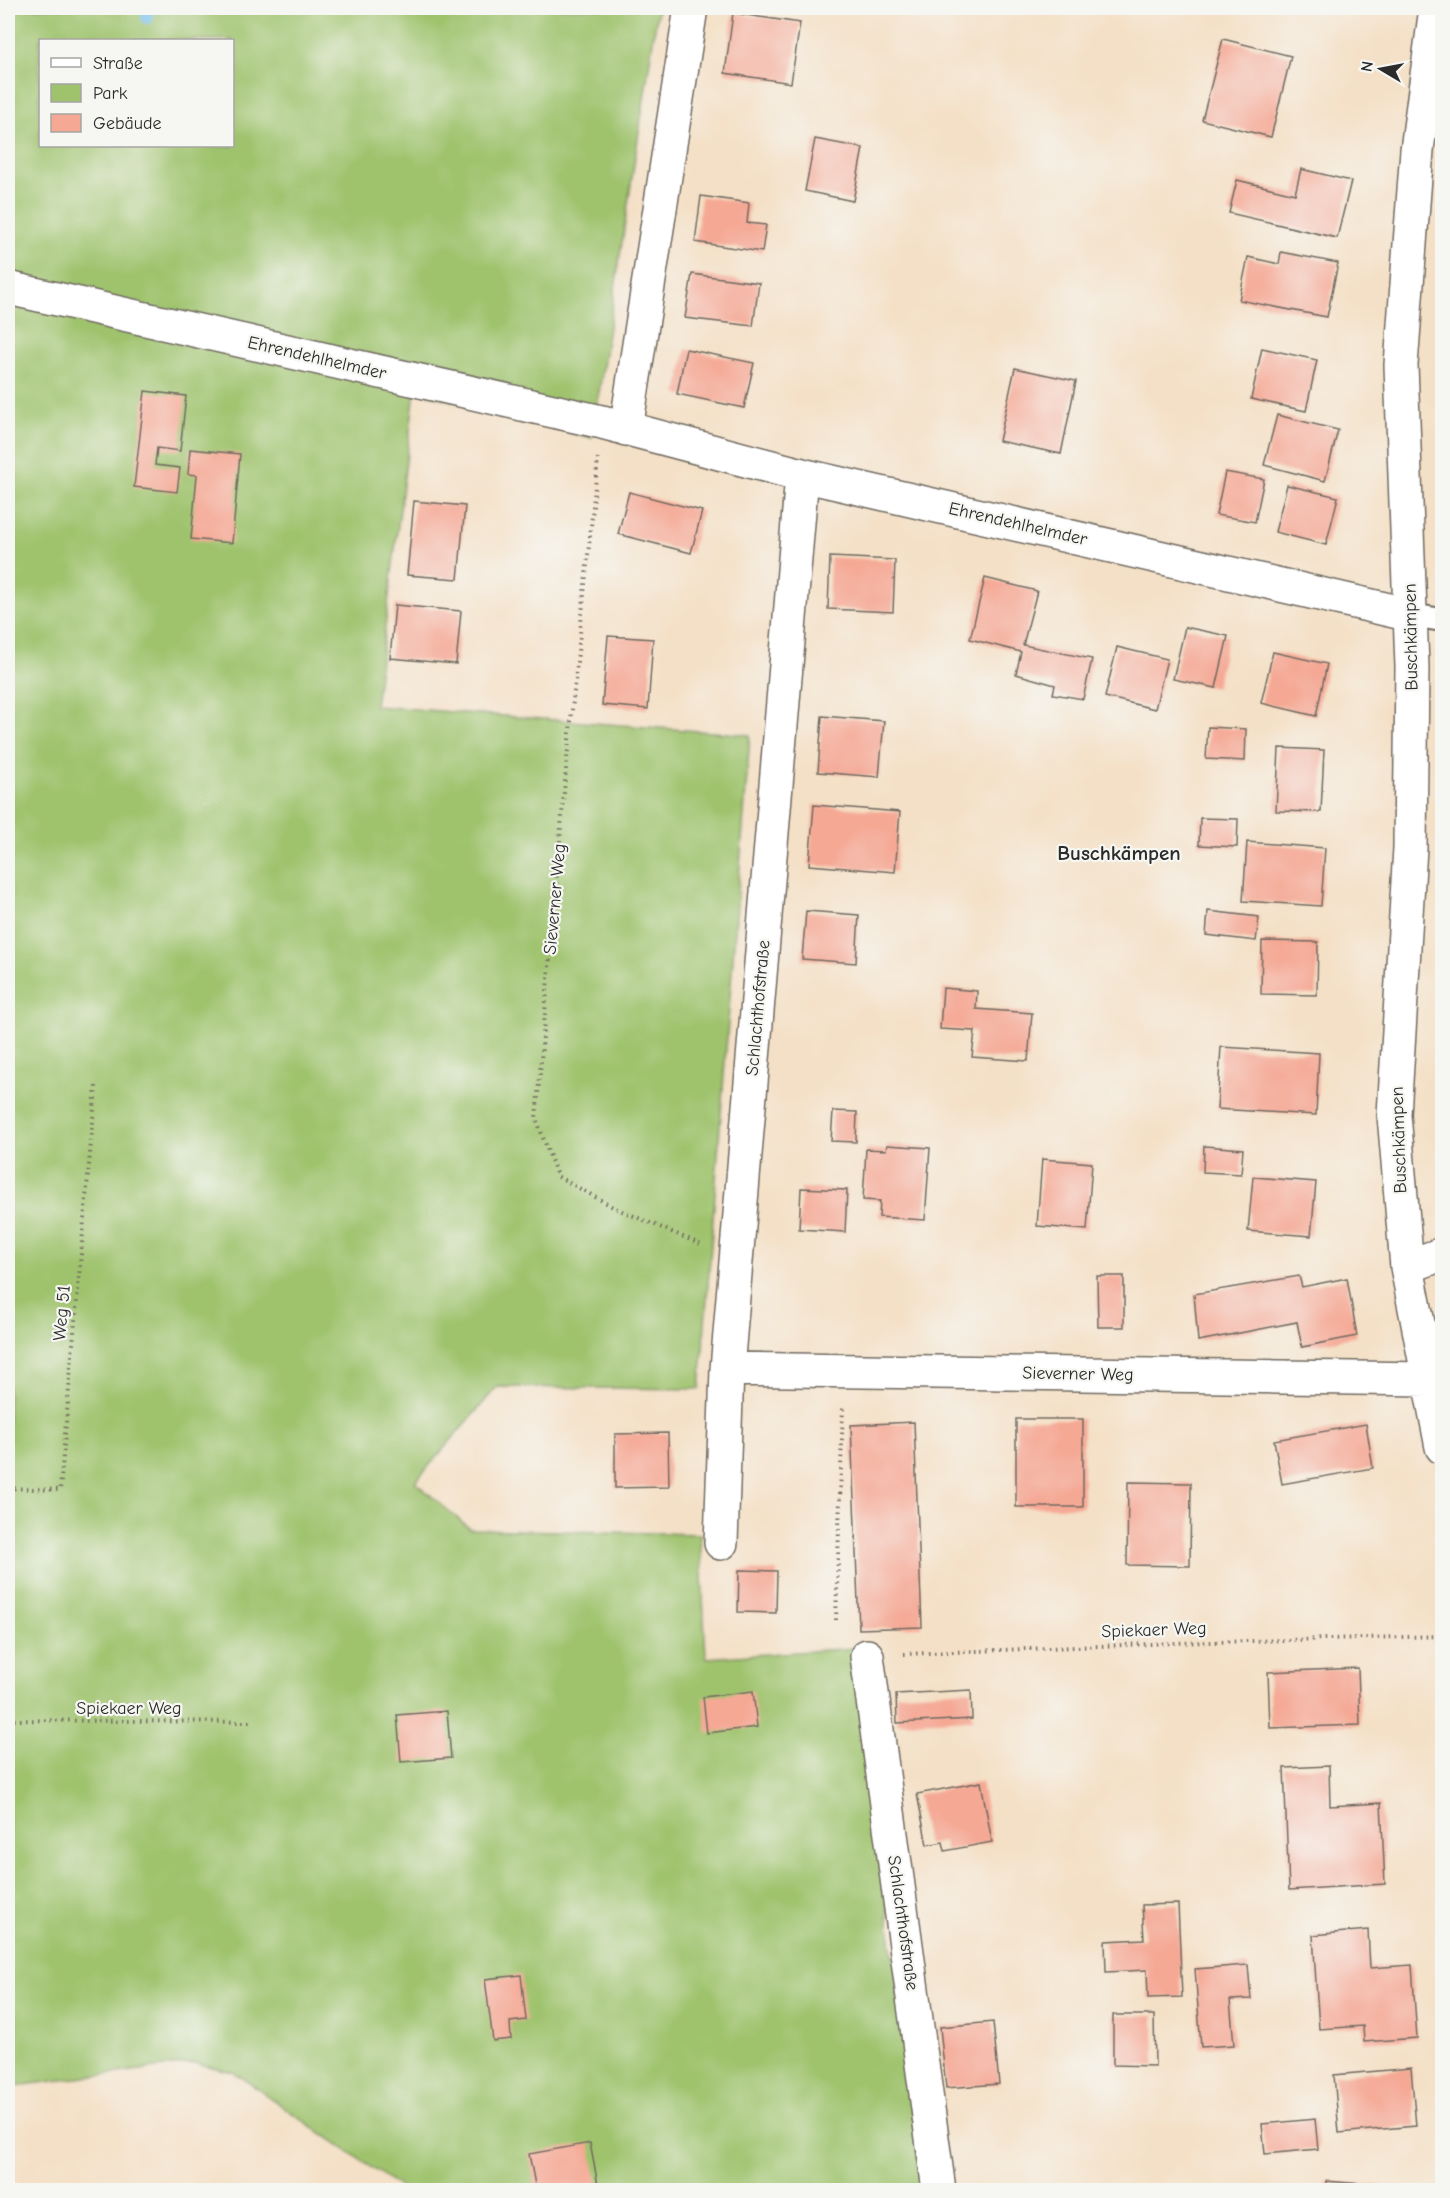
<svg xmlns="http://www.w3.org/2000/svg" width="1450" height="2198" font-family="'Comic Neue',sans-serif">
  <rect width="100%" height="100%" fill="#f6f6f2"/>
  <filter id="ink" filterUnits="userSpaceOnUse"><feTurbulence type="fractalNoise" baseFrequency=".0167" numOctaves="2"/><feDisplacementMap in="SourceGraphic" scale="12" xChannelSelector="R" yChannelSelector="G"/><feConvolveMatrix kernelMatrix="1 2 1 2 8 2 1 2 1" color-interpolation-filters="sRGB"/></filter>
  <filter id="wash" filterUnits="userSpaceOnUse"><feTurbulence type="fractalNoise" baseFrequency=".008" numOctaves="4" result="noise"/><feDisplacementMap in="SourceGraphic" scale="24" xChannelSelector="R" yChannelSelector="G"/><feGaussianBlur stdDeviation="1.35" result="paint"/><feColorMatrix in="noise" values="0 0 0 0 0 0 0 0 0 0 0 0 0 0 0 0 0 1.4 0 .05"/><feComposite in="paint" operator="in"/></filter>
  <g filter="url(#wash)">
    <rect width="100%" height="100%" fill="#f4e0c6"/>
    <path fill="#9fc36d" stroke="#65774c" stroke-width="1.5" fill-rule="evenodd" d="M8,8h650l-66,430 -177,-47 -40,315 375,29 -50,654 -203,-2 -82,95 55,47 230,5 6,124 149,-10 67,542h-518l-171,-118 -38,-9 -187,24zM40,40h192v106h-192z"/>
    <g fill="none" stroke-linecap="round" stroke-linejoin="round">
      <path stroke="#72beeb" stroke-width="12" d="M147,18l1,-10"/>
    </g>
    <g id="blocks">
      <path fill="#f5a995" d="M733,13l67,10 -9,60 -66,-10z
        M1223,39l68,17 -20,81 -69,-17z
        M815,139l48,9 -10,53 -48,-10z
        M1301,169l50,12 -14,57 -108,-25 8,-33 58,14z
        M701,196l48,7 -2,20 19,2 -4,27 -67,-10z
        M1281,252l57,11 -11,54 -88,-17 9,-43 31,7z
        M692,274l67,9 -6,43 -68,-8z
        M1262,348l55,12 -11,51 -55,-12z
        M686,349l68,14 -10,45 -67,-14z
        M1015,368l61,13 -15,73 -62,-13z
        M145,391l41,5 -6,55 -23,-3 -2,17 25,3 -3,24 -43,-5z
        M1277,415l61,15 -13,51 -61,-16z
        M190,449l50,5 -8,89 -41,-4 6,-64 -9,-1z
        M1225,472l39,7 -9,43 -39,-7z
        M1287,485l51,12 -12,48 -51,-13z
        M629,492l73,19 -11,42 -73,-19z
        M414,501l51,5 -7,73 -51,-4z
        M830,557l65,3 -2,52 -65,-3z
        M985,578l52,13 -14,54 69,14 -9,40 -30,-5 2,-9 -39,-11 5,-22 -51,-13z
        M395,605l66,6 -5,53 -66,-6z
        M1185,627l43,9 -12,52 -43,-9z
        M608,636l45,3 -5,70 -46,-4z
        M1117,647l50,12 -12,50 -50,-12z
        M1273,652l54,12 -11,52 -55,-13z
        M822,716l62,5 -5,56 -61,-5z
        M1208,727l38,2 -1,32 -39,-2z
        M1279,748l45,2 -3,62 -45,-1z
        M814,805l86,7 -5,60 -86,-7z
        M1200,818l38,1 -1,28 -38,-2z
        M1247,842l78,6 -4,58 -78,-5z
        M806,911l53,4 -3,48 -54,-4z
        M1208,911l51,6 -3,24 -50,-6z
        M1262,941l56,1 -1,53 -56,-1z
        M943,988l34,3 -1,18 56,4 -4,48 -56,-4 3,-26 -35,-2z
        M1221,1047l98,6 -3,62 -99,-6z
        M833,1111l24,1 -1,30 -25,-1z
        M887,1145l43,3 -5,72 -46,-3 1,-16 -17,-1 3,-51 20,1z
        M1204,1146l39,3 -2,25 -38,-2z
        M1042,1159l50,4 -5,67 -50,-4z
        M1253,1177l63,5 -5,54 -63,-5z
        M801,1188l46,2 -2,42 -46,-3z
        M1097,1276h27v51h-26z
        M1299,1276l3,11 45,-9 10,58 -55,11 -5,-25 -99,19 -4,-47z
        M1016,1419h67v88h-67z
        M914,1422l8,205 -63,2 -8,-204z
        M1366,1424l7,44 -91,16 -8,-44z
        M668,1433l1,54 -54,1v-54z
        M1128,1482l63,1 -1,83 -63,-1z
        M739,1570l38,1 -1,42 -38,-1z
        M1358,1668l2,57 -90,3 -2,-56z
        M971,1690l1,29 -75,4 -1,-29z
        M753,1691l4,36 -50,6 -4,-36z
        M447,1711l4,47 -50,4 -4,-47z
        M1329,1766l1,40 51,-3 4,81 -96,6 -5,-122z
        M981,1782l11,60 -47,9 -2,-9 -16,3 -10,-51z
        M1178,1904l4,93 -34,1 -1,-28 -41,2 -1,-31 39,-2 -2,-34z
        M1368,1930l2,38 42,-3 5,73 -53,4 -1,-16 -44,3 -6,-94z
        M1248,1965l3,34 -21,1 4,45 -33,2 -6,-78z
        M521,1975l5,45 -16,2 1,17 -18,2 -8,-62z
        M1113,2015h41l1,51 -42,-1z
        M993,2022l6,62 -53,4 -6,-61z
        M1411,2068l5,58 -77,7 -5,-58z
        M1315,2119l3,30 -53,5 -3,-30z
        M590,2143l9,47h-63l-7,-36z
        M1326,2181l84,7 -1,2h-84z"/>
    </g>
  </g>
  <g filter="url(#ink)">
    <use href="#blocks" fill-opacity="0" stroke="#716a61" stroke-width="1.5"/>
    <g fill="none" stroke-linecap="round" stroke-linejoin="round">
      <g stroke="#716a61" stroke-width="26">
        <path id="lane" d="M1411,615l31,5"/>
      </g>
      <g stroke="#716a61" stroke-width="36">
        <path id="street" d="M1436,8l-19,142 -16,215 11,302 -2,181 -16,267 13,152 35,180
          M8,288l594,134 200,53 609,140
          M626,429l65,-421
          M1407,1267l35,-13
          M727,1369l702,10
          M721,1543l6,-174 75,-894
          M867,1656l72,534"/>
      </g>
      <path stroke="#716a61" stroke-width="4" stroke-dasharray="1.5 4.5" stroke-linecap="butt" d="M598,458l-32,311 -30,349 21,58 58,32 85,36
        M8,1488l52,2 36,-404
        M836,1620l7,-213
        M904,1654l269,-11 269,-7
        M8,1720l242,2"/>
      <use href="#lane" stroke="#fff" stroke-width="22"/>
      <use href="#street" stroke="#fff" stroke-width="33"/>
    </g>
  </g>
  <g text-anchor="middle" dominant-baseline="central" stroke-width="4.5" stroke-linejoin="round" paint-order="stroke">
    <g font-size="18" fill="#2b2b2b" stroke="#f6f6f2">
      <text transform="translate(317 358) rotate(13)">Ehrendehlhelmder</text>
      <text transform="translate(1018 524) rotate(13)">Ehrendehlhelmder</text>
      <text transform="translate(1411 637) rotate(-91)">Buschkämpen</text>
      <text transform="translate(555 899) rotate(-85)">Sieverner Weg</text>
      <text transform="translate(758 1008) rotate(-85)">Schlachthofstraße</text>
      <text transform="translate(1399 1140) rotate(-92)">Buschkämpen</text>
      <text transform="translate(62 1313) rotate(-85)">Weg 51</text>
      <text transform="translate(1078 1374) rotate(1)">Sieverner Weg</text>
      <text transform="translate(1154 1630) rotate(-2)">Spiekaer Weg</text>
      <text x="129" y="1708">Spiekaer Weg</text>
      <text transform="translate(903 1923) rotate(82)">Schlachthofstraße</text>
    </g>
    <g font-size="21" font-weight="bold" fill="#2b2b2b" stroke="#f6f6f2">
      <text x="1119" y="853">Buschkämpen</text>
    </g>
  </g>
  <rect width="1450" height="2198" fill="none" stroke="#f6f6f2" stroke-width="30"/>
  <rect x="39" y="39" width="195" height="108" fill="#f6f6f2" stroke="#a5a5a2" stroke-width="1.5"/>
  <rect x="51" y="58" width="30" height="9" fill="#ffffff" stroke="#a5a5a2" stroke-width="1.5"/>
  <text x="93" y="69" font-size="18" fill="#2b2b2b">Straße</text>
  <rect x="51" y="84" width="30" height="18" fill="#9fc36d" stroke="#a5a5a2" stroke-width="1.5"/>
  <text x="93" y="99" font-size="18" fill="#2b2b2b">Park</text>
  <rect x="51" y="114" width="30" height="18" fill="#f5a995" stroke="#a5a5a2" stroke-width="1.5"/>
  <text x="93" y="129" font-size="18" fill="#2b2b2b">Gebäude</text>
  <g transform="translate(1381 69) rotate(280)" stroke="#f6f6f2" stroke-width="4.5" paint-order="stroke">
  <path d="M0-4.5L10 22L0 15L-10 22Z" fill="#2b2b2b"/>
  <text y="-9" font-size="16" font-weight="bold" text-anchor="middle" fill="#2b2b2b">N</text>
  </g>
</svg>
